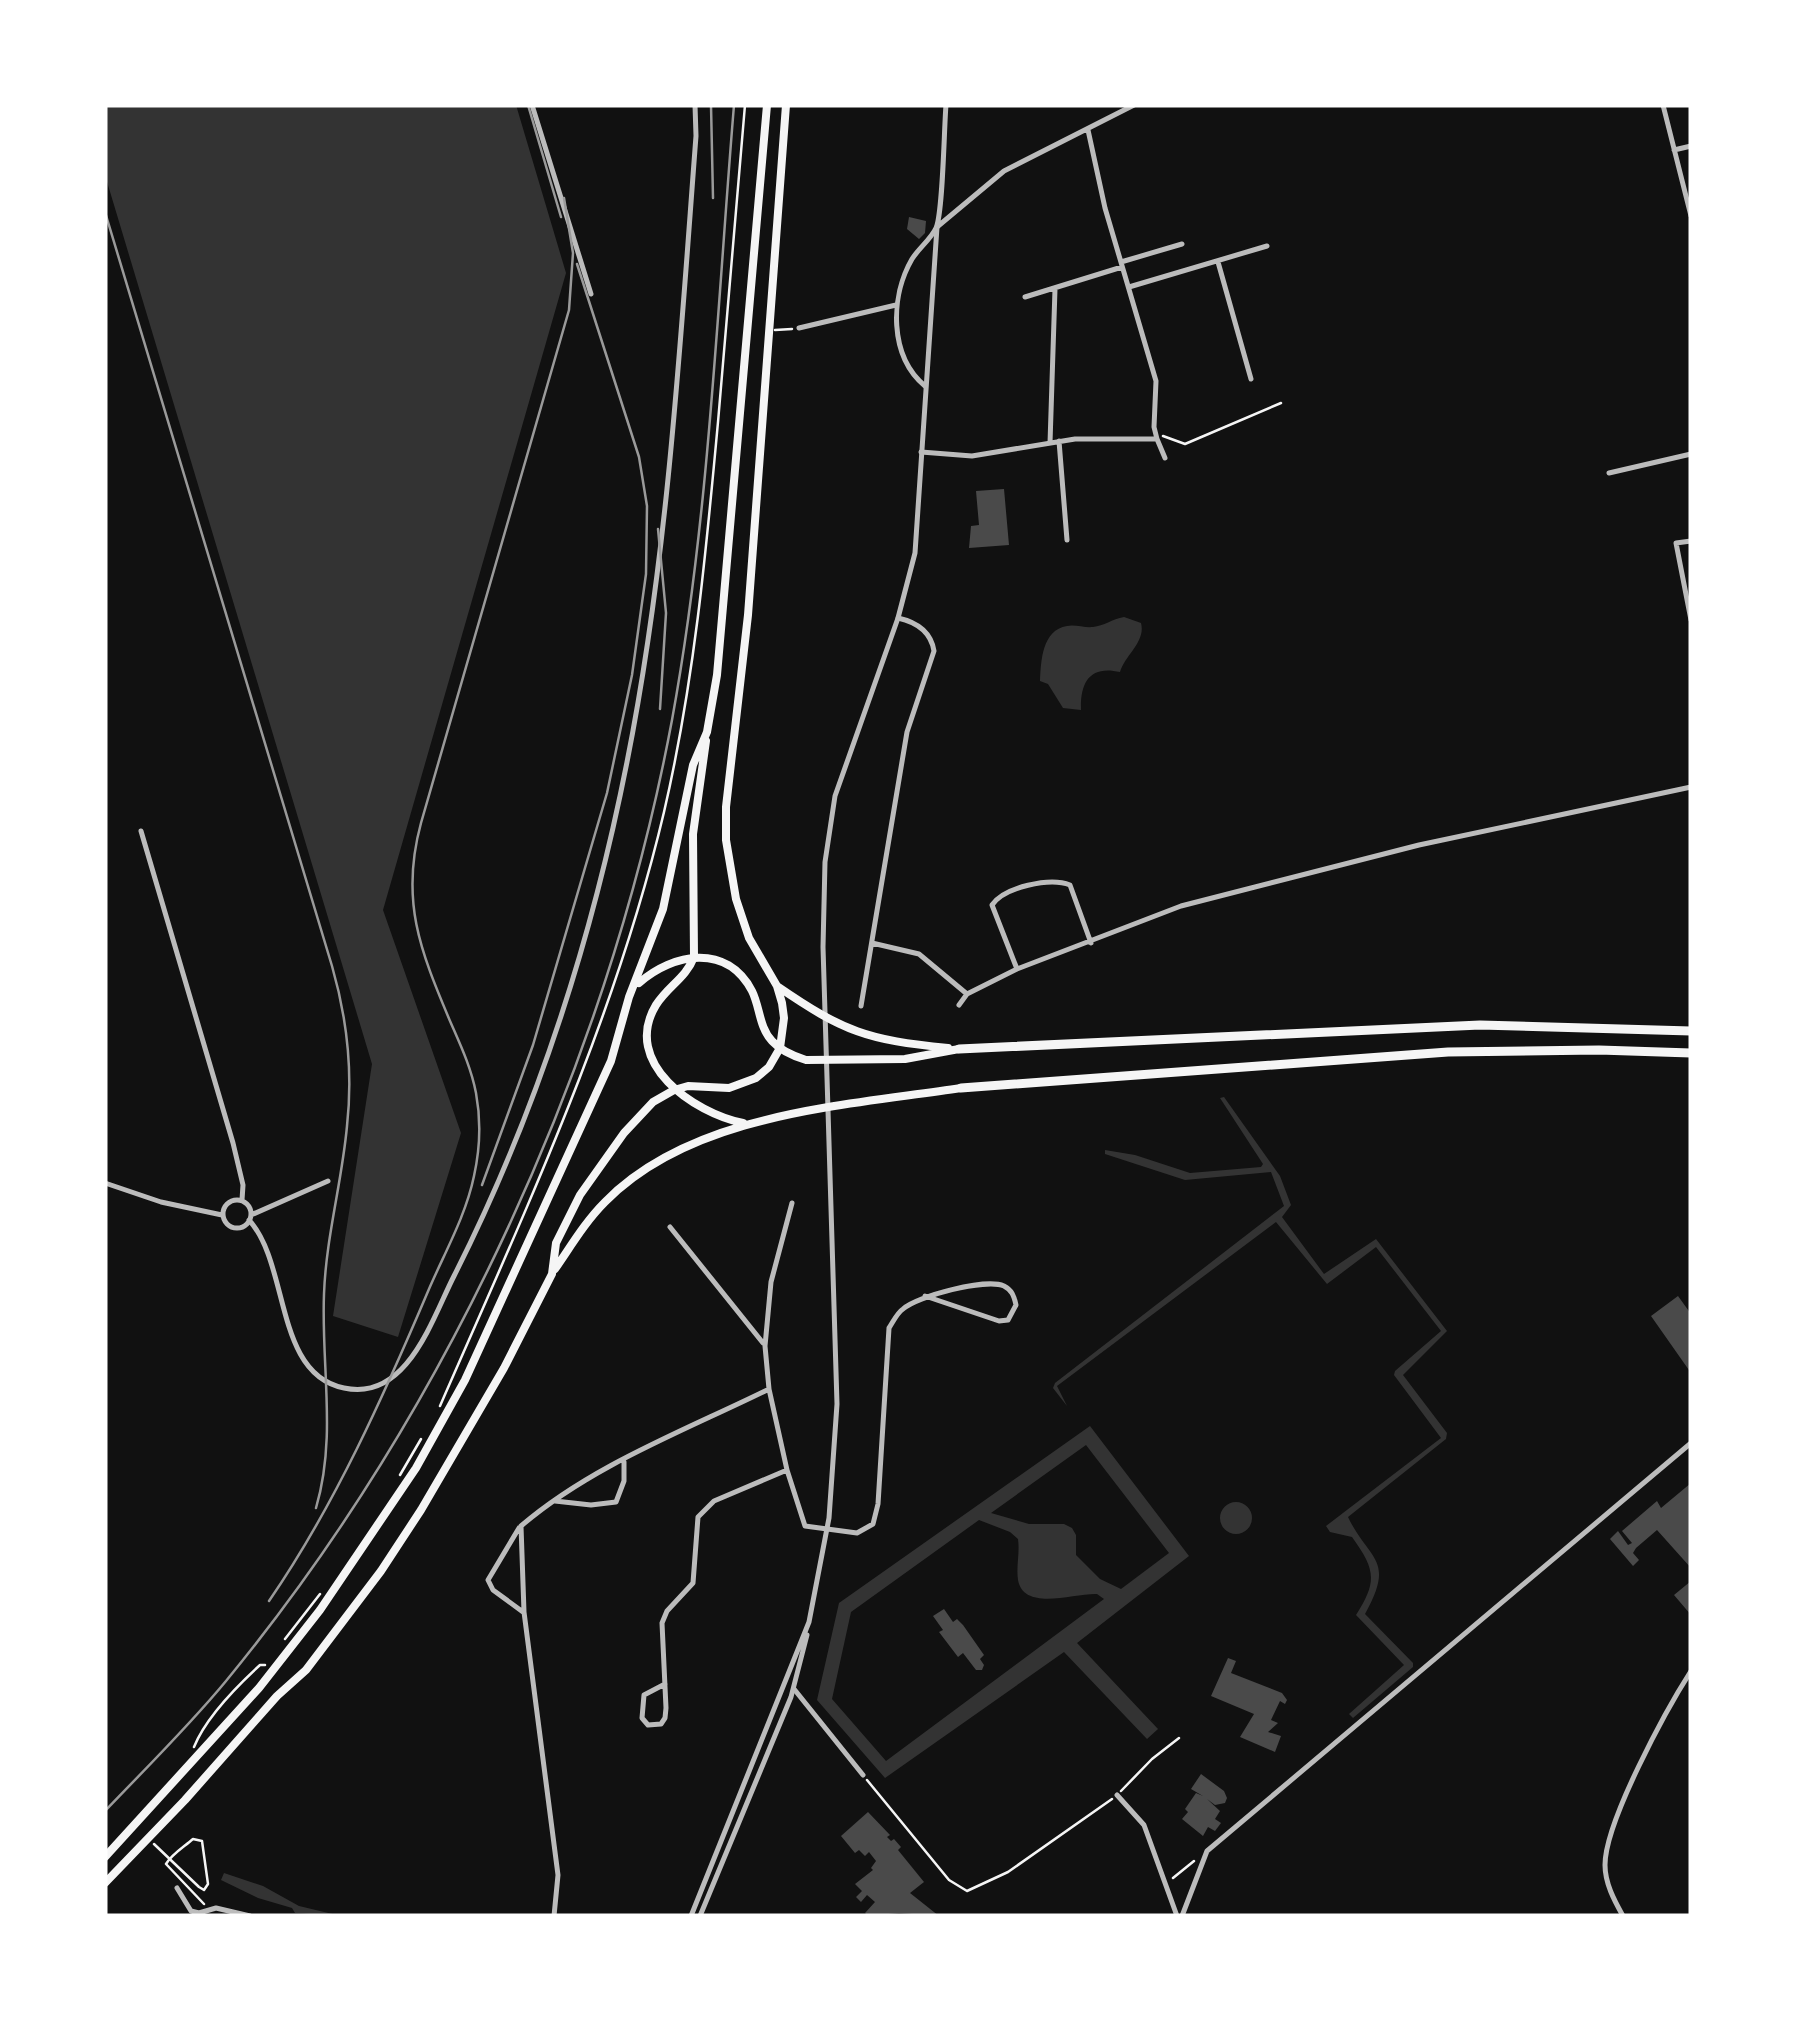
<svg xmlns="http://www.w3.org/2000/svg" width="1796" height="2021" font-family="'Work Sans',sans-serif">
  <rect width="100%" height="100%" fill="#111"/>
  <path fill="#333" fill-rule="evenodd" d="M105,105h411l50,168 -183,637 78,223 -63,204 -65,-21 39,-252 -267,-889z
    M1124,617l17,6c5,19 -16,32 -21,49 -30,-7 -40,10 -39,38l-18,-2 -15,-24 -8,-3c1,-20 2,-51 27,-55 8,-2 17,2 26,1 11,-1 19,-8 31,-10z
    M1224,1097l56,79 11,29 -9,12 42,57 52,-35 71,92 -44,44 44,58 -1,6 -98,78c21,44 48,41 17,97l48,49v4l-60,51 -4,-4 55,-49 -48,-50c22,-34 19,-46 -4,-78l-22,-5 -4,-6 115,-88 -47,-63 1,-4 46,-40 -65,-84 -49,37 -51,-62 -219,164 10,20 -14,-18 2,-5 229,-177 -13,-34 -86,8 -80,-26v-4l30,5 55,18 71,-6 2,-3 -43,-66z
    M1090,1426l99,130 -112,87 81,86 -11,10 -83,-87 -179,126 -68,-78 22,-97zM1086,1445l83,108 -48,36 -21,-10 -24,-24v-20l-4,-7 -8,-4h-35l-38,-11zM979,1520l31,12 8,7c2,14 -2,27 0,41 6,32 56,13 79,14l7,5 -218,162 -54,-62 19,-87z
    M1220 1518a16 16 0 1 1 32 0a16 16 0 1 1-32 0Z
    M224,1873l39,13 36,20 42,10 -46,-3 -3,-5 -34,-10 -37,-18z"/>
  <path fill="#4a4a4a" d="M909,217l17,4 -1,12 -6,6 -12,-10z
    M1004,489l5,56 -40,3 2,-22 8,-1 -3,-34z
    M1678,1296l13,18v59l-40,-57z
    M1691,1483v85l-34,-38 -21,18 -3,5 6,7 -6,6 -23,-27 8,-8 10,14 4,-2 -10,-12 35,-30 4,7z
    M1691,1581v34l-17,-20z
    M944,1609l9,13 4,-3 6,6 21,30 -4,4 4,6 -2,5h-6l-13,-17 -5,4 -19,-25 4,-2 -10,-14z
    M1228,1658l8,3 -5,12 51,20 5,7 -2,4 -5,-3 -9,19 7,3 -10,9 13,4 -6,16 -35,-15 14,-23 -43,-18z
    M1201,1774l23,17 3,7 -2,5 -10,2 -8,-6 13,12 -5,8 6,4 -6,8 -7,-4 -5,9 -21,-17 6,-7 -3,-3 11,-16 7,3 -12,-7z
    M868,1812l22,23 -3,2 4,4 3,-2 7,8 -3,3 26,32 -14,11 29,23 -40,-3 -31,3 -3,-3 10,-11 -8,-7 -6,7 -5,-5 6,-6 -7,-7 18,-14 -2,-2 5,-7 -7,-9 -4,4 -6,-6 -4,3 -14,-17z"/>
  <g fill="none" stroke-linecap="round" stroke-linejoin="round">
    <path stroke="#f5f5f5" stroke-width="2.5" d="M775,330l17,-1
      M1163,436l22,8 96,-41
      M440,1406c85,-195 175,-386 224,-594 30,-129 42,-259 54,-390 9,-106 18,-211 27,-317
      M400,1475l21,-36
      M285,1639l35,-45
      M194,1747c12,-30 42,-60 66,-82h5
      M867,1780l82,100 18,11 41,-19 104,-73
      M1121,1791l31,-32 27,-21
      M154,1844l45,43 5,3 4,-6 -6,-43 -9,-2c-9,8 -21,15 -27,25l38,40
      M1173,1878l21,-17"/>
    <path stroke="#bcbcbc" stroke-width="5" d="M532,105l59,189
      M1663,105l28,111
      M1674,150l17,-4
      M937,227l67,-56 130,-66
      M1121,262l61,-18
      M1218,262l33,117
      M1129,287l138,-41
      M1025,297l97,-30
      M799,328l97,-23
      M925,386c-36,-30 -35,-89 -13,-127 7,-11 19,-20 24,-31 7,-15 8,-100 10,-123
      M1157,439l8,19
      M1059,441l8,99
      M1050,443l5,-154
      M921,452l51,4 103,-17h82l-3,-12 2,-46 -51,-173 -17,-78
      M1609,473l82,-19
      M1691,541l-15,2 15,77
      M141,831l92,312 10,42 -1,15
      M872,943l47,11 48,40
      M1017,969l-25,-64c12,-18 58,-28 78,-20l21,58
      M959,1005l8,-11 50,-25 164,-63 238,-61 272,-58
      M861,1006l46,-274 27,-81c-3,-19 -18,-29 -36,-33
      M105,1183l56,19 61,13
      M223 1214a14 14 0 1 1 28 0a14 14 0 1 1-28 0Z
      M792,1203l-21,79 -6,64 4,43 18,81 18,56 52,7 16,-9 5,-20 11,-176c4,-6 8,-15 14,-19 14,-13 83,-31 101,-23 8,4 10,10 12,19l-8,15 -9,1 -74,-25
      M251,1215l77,-34
      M249,1220c41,45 25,154 95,168 63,14 88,-69 110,-112 82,-162 138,-337 173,-514 41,-206 53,-417 69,-626l-1,-31
      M670,1227l93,116
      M555,1501l36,4 25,-3 8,-21v-19
      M519,1528l-31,52 5,10 30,22
      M665,1684l-21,11 -2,23 6,7 13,-1 4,-6 1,-10 -4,-85 5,-12 26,-28 5,-66 16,-16 73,-31
      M794,1689l69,86
      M1117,1795l27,30 33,91
      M177,1888l14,23 8,2
      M199,1913l17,-5 34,8
      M554,1916l4,-41 -34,-263 -3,-86c71,-61 165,-96 248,-137
      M1182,1916l25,-65 484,-408
      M1623,1916c-9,-16 -18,-33 -18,-51 0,-43 61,-155 86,-194"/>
    <path stroke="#bcbcbc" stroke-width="5" d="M691,1916l118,-294 20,-104 8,-114 -14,-457 2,-85 10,-66 63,-178 17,-65 22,-326
      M700,1916l91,-219 16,-62"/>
    <path stroke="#f5f5f5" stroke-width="8" d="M706,741l-13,93 1,123c-8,21 -26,29 -38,48 -35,58 38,108 87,118
      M639,983c34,-30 88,-40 113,8 8,16 7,36 20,50 9,10 21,15 34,19l99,-1 54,-10
      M777,986c67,46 90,54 171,62
      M555,1269c16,-23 30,-47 50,-67 87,-89 239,-96 356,-114
      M105,1857l154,-169 61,-78 96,-142 49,-88 146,-319 18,-64 34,-88 30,-144 14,-33 10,-57 50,-570
      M105,1883l80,-83 92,-104 29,-26 75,-99 40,-61 83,-142 48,-94 4,-31 24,-48 44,-62 29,-31 21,-12 14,-4 41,2 27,-10 13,-11 11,-19 4,-30 -2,-15 -5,-17 -28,-48 -13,-39 -10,-59v-33l22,-192 38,-510"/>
    <path stroke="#f5f5f5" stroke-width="9" d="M959,1049l521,-24 211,6
      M961,1088l487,-36 151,-2 92,3"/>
    <path stroke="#9a9a9a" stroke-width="2.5" d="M528,105l33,112
      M711,105l2,93
      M105,212l227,754c15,52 21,106 15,160 -5,56 -21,111 -23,168 -3,72 13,143 -8,214
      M658,529l8,84 -6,96
      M482,1185l51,-140 74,-252 25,-118 14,-101 1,-68 -8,-49 -62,-193
      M269,1601c66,-96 115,-206 160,-312 16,-37 37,-74 45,-113 6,-27 7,-56 2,-83 -5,-26 -16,-49 -26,-72 -30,-71 -50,-121 -29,-198l148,-513 4,-57 -9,-55
      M105,1811c41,-43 84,-85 121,-130 221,-269 382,-619 446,-961 37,-202 45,-410 62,-615"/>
  </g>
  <rect width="1796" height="2021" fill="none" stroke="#ffffff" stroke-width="215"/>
</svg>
